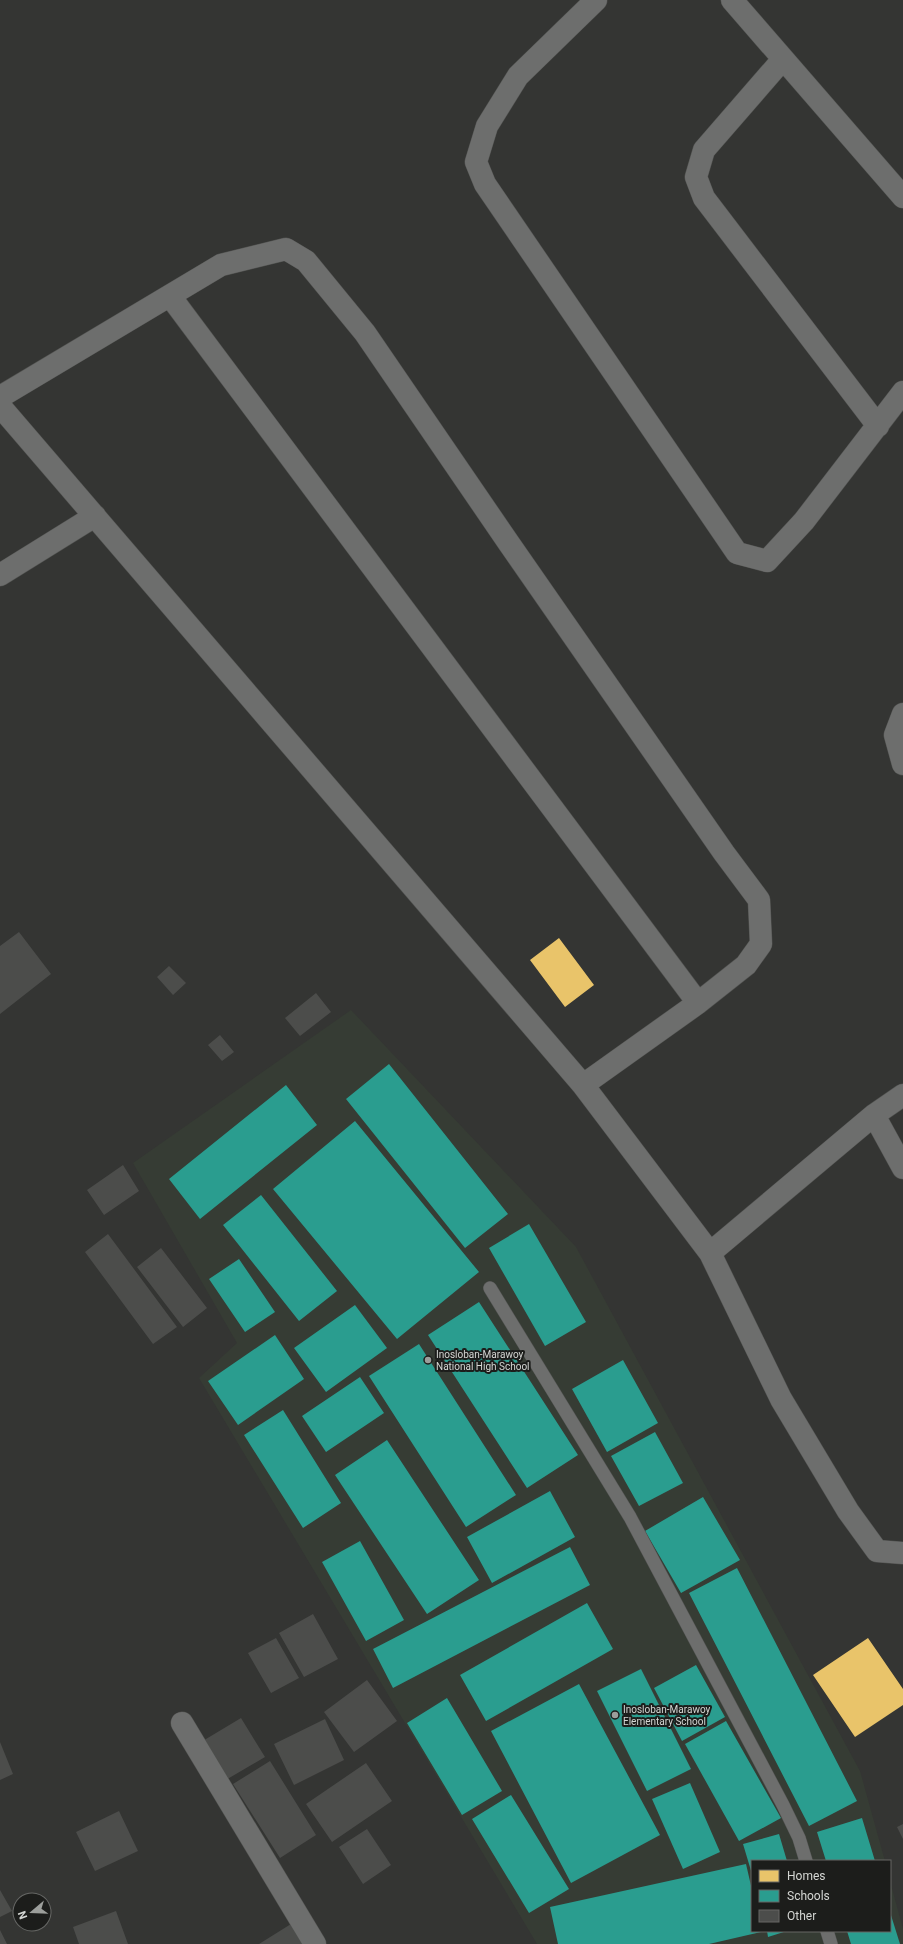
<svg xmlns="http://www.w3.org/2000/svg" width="903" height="1944" font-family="Roboto,sans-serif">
  <rect width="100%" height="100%" fill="#343533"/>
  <path fill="#363c34" d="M351,1010l225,237 284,524 25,90h-133v70h138v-50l13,48v15h-366l-338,-566 38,-35 -104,-180z"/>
  <path fill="#e9c46a" d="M559,938l35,47 -29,22 -35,-47z
    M868,1638l35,51v16l-48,32 -42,-62z"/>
  <path fill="#2a9d8f" d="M389,1064l119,150 -43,34 -119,-149z
    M286,1085l31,40 -117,94 -31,-40z
    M355,1121l124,151 -82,67 -124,-150z
    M261,1195l76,96 -38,30 -76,-96z
    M529,1224l57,98 -41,24 -56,-98z
    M239,1259l36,53 -30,20 -36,-53z
    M479,1302l99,153 -51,33 -99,-153z
    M355,1305l32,43 -61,44 -32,-44z
    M275,1335l29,44 -66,46 -30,-44z
    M419,1344l97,151 -50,32 -97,-151z
    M623,1360l35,63 -51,29 -35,-63z
    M360,1377l24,36 -58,39 -24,-36z
    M283,1410l58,93 -38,25 -59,-93z
    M655,1432l28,51 -44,23 -28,-50z
    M387,1440l92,140 -52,34 -92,-139z
    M550,1491l25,46 -83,46 -25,-46z
    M703,1497l37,63 -59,33 -36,-62z
    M360,1541l44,79 -38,21 -44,-79z
    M570,1547l20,38 -197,103 -20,-39z
    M737,1568l120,233 -48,25 -120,-233z
    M587,1603l26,46 -127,72 -26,-46z
    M696,1665l29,52 -43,24 -28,-53z
    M641,1669l50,100 -44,22 -50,-100z
    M579,1684l81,151 -89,48 -80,-152z
    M447,1698l55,93 -40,24 -55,-92z
    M726,1721l55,97 -42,23 -54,-97z
    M690,1783l30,69 -37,17 -31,-70z
    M511,1795l58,94 -40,24 -57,-94z
    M862,1818l13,43h-49l-9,-29z
    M779,1834l8,27h-35v13l-9,-30z
    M746,1864l6,26v41l9,1 -52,12h-151l-8,-37z
    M890,1912l10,32h-49l-4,-13h43z
    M767,1931h20l-19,6z"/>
  <path fill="#4c4d4b" d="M19,932l32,42 -51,40v-68z
    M169,966l17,17 -13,12 -16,-18z
    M316,993l15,19 -31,24 -15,-18z
    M220,1035l14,17 -12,9 -14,-16z
    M123,1165l16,26 -35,24 -17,-25z
    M108,1234l69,93 -24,17 -68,-92z
    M161,1248l46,60 -24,19 -46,-60z
    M313,1614l25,45 -34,18 -25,-44z
    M276,1638l23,40 -28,15 -23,-40z
    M367,1680l30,41 -43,31 -30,-40z
    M241,1718l24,39 -41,24 -23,-39z
    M325,1719l19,41 -50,25 -20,-41z
    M0,1742l13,32 -13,6z
    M270,1761l46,74 -36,23 -47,-74z
    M366,1763l26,38 -60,41 -26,-38z
    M119,1811l19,40 -43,20 -19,-39z
    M903,1824v15l-6,-12z
    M367,1829l24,36 -28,19 -24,-37z
    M0,1890l12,21 -12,6z
    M116,1911l12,33h-49l-6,-17z
    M291,1924l12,20h-44z
    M0,1930l7,14h-7z"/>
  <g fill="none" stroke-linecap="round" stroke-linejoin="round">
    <g stroke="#515250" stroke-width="14">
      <path id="lane" d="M490,1288l140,229 153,288 16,33 7,23
        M827,1931l4,13"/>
    </g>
    <g stroke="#515250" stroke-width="23">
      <path id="street" d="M596,0l-78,76 -31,50 -11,36 9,22 252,369 30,8 37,-40 99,-129
        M732,0l171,197
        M783,59l-79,91 -8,27 8,21 174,228
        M170,296l528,707
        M0,397l221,-132 65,-16 20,12 59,72 143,209 216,311 35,47 2,44 -15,21 -48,38 -115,82
        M0,406l583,679 127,168 71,146 67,112 29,40 26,2
        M0,575l95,-59
        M903,714l-8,21 8,29
        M874,1115l29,53
        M710,1253l164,-138 29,-20
        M182,1723l133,221"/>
    </g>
    <use href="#lane" stroke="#6d6e6d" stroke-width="13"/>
    <use href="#street" stroke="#6d6e6d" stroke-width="22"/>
  </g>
  <g fill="#9c9e9b" stroke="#1c1d1b" stroke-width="1.5">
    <circle cx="428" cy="1360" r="4"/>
    <circle cx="615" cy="1715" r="4"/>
  </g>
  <g text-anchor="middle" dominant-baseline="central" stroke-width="4" stroke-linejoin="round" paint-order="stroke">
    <g font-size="10" fill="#d4d6d3" stroke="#1c1d1b" text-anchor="start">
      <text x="436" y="1354">Inosloban-Marawoy<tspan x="436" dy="12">National High School</tspan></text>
      <text x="623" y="1709">Inosloban-Marawoy<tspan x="623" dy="12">Elementary School</tspan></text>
    </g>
  </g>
  <rect x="751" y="1860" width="140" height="72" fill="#1c1d1b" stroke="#666765"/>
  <rect x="759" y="1870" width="20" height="12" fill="#e9c46a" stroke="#666765"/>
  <text x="787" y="1880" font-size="12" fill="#d4d6d3">Homes</text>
  <rect x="759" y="1890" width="20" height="12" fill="#2a9d8f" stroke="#666765"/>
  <text x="787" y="1900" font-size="12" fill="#d4d6d3">Schools</text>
  <rect x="759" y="1910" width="20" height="12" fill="#4c4d4b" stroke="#666765"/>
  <text x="787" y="1920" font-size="12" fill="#d4d6d3">Other</text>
  <g transform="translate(32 1912) rotate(251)"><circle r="19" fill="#1c1d1b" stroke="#666765"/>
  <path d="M0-3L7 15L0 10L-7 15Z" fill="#9c9e9b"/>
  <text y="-6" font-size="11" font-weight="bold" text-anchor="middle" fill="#d4d6d3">N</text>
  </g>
</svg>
